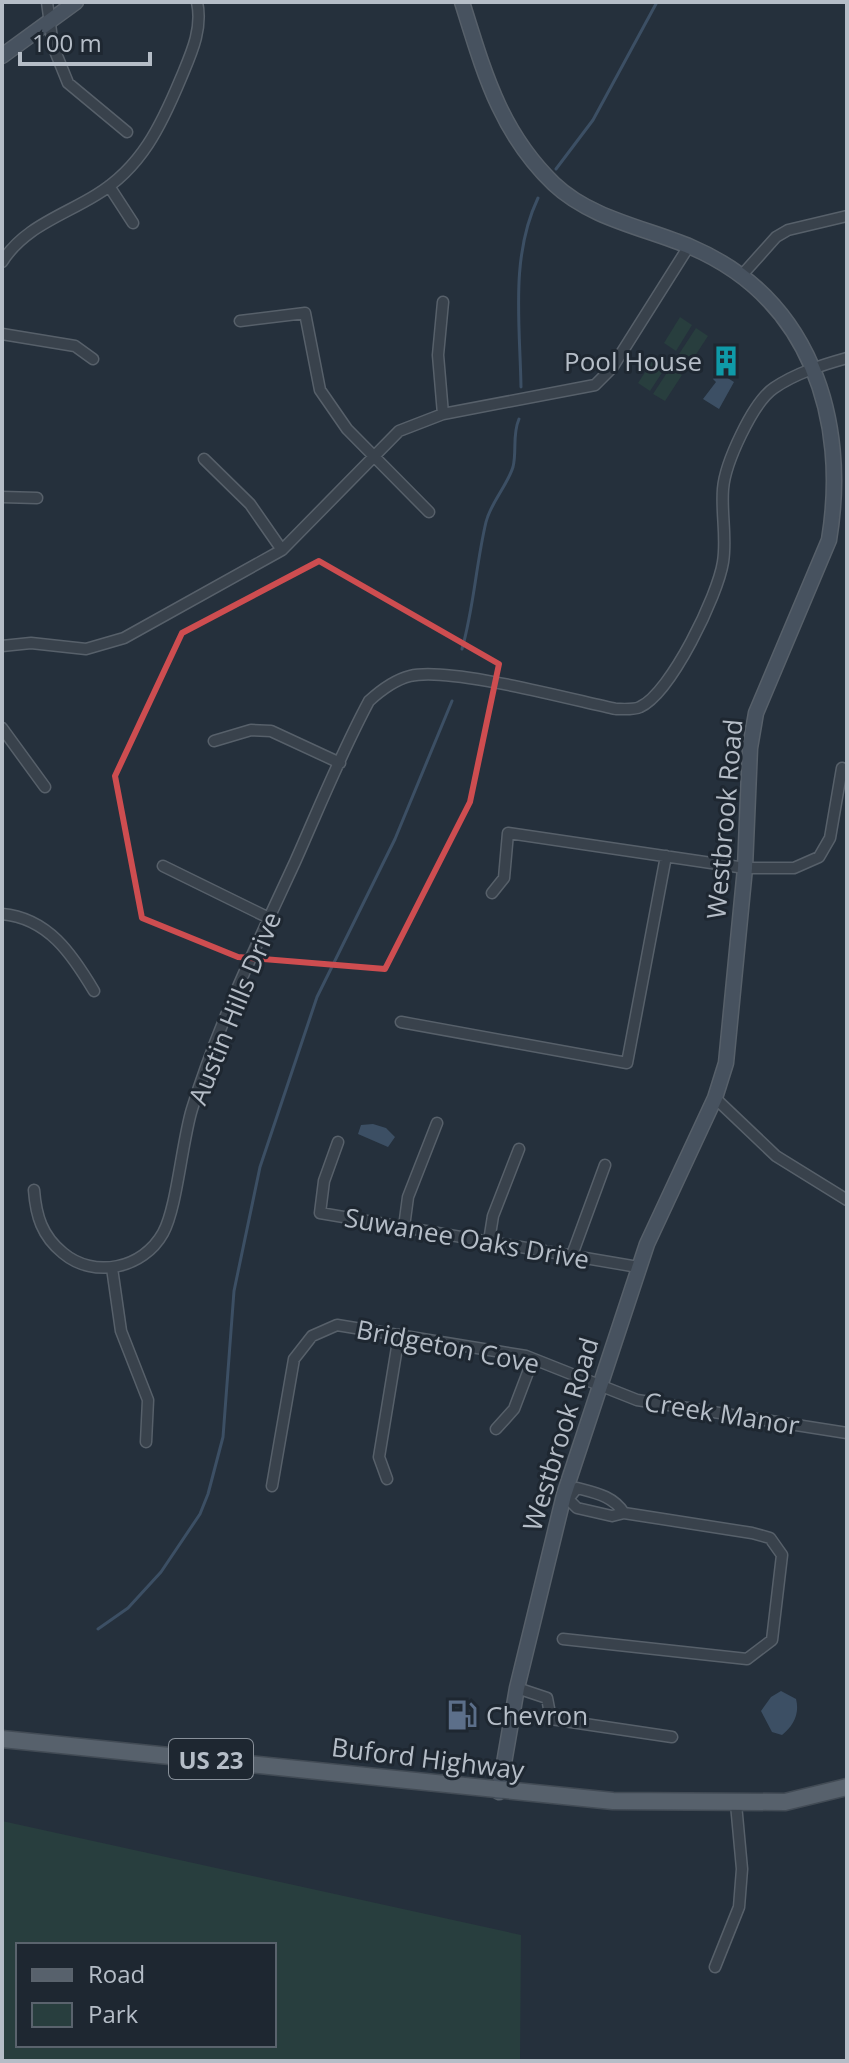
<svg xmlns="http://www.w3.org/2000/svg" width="849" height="2063" font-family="'Open Sans',sans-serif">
  <rect width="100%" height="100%" fill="#25303c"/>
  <path fill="#283e3e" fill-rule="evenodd" d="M680,317l12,8 -16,26 -12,-8z
    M696,328l12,8 -17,26 -12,-8z
    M655,357l12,8 -17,26 -12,-8z
    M670,368l12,7 -17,26 -12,-7z
    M2,1821l519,114 -1,126h-518zM274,1945v100h-256v-100z"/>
  <path fill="#3c4f64" d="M718,372l16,10 -15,27 -16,-10 13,-17 -3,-3z
    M373,1124l13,4 9,9 -7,10 -30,-13 3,-9z
    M781,1691l15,8c4,15 -3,27 -14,36l-10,-3 -11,-21 10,-14z"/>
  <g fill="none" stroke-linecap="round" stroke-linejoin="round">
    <path stroke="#3c4f64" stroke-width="3" d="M556,169l37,-49 64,-118
      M521,387c-1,-63 -11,-130 17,-189
      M462,649c12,-42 14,-85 24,-127 5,-20 21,-36 27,-55 4,-16 -1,-32 6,-48
      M98,1629l30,-21 33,-36 39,-58 8,-20 15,-57 11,-146 26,-124 57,-170 78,-158 57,-138"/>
    <g stroke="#57606a" stroke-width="13">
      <path id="street" d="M47,2l6,44 15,37 59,49
        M109,186l24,37
        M2,262c22,-35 60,-46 94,-67 45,-27 65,-69 85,-117 10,-24 22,-49 16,-76
        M742,275l34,-38 12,-7 59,-14
        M443,302l-5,53 5,59
        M240,321l65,-8 15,77 27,39 82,83
        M2,334l73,12 18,13
        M204,459l46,45 32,46
        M2,497l35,1
        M2,646l29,-3 55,6 38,-11 158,-88 117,-119 44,-17 152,-29 17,-17 77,-122
        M2,728l43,59
        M214,741l37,-11 20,1 69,32
        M163,866l106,52
        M492,893l12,-15 4,-45 237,35h49l25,-11 11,-19 12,-70
        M2,914c46,4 70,40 92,77
        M401,1022l226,41 39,-207
        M715,1098l61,58 71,44
        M338,1142l-14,39 -4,32 318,54
        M34,1190c2,26 8,46 29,63 31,26 80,16 100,-20 14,-25 19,-92 29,-124 26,-85 66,-167 103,-247 24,-54 46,-109 74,-161 12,-11 25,-21 41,-25 38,-10 163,24 206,33 7,0 18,1 24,-2 31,-14 78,-112 83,-145 4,-24 -2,-49 0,-73 2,-26 30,-87 51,-101 22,-15 48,-23 73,-30
        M404,1227l4,-30 29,-74
        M489,1241l4,-25 26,-67
        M572,1255l33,-90
        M112,1268l9,63 27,69 -2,42
        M496,1429l18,-20 19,-50
        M387,1479l-8,-22 20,-122
        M272,1486l22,-127 18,-23 25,-11 189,31 111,44 210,33
        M569,1498l8,-10c19,5 36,8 47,25
        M563,1639l184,20 25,-19 10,-85 -12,-17 -18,-5 -128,-20 -12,3 -35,-8 -13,-13
        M517,1688l30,10 4,21 121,18
        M715,1967l24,-60 3,-38 -6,-65"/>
    </g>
    <g stroke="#57606a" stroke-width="17">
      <path id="secondary" d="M462,2c22,70 38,130 92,182 37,35 92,44 137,63 119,51 158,172 138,293l-73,173 -6,35 -5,120 -19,195 -11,35 -68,146 -83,251 -47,193 -18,104
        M2,56l74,-54"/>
    </g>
    <g stroke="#424b55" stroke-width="19">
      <path id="primary" d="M2,1739l611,62 172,1 62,-15"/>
    </g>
    <use href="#street" stroke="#39424c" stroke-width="10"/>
    <use href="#secondary" stroke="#47525f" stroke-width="14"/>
    <use href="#primary" stroke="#57616c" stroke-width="16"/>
  </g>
  <path fill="none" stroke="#ce4d50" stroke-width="6" stroke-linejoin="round" d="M319,561l180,103 -29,138 -85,167 -147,-12 -96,-39 -27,-142 67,-143z"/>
  <defs>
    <g id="building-bare" transform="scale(2.4)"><path d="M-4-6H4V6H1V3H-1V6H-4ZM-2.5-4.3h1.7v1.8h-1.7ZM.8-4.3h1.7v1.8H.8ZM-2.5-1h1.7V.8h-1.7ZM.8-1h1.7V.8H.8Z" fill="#0f9aa8" stroke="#1e2731" stroke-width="2.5" paint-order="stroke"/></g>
    <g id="fuel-bare" transform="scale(2.4)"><path d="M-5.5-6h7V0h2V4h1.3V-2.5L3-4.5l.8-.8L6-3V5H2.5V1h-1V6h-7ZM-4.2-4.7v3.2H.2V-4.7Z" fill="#5c6f8a" stroke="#1e2731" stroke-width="2.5" paint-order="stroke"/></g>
  </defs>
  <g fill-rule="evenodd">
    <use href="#building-bare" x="726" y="361"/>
    <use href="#fuel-bare" x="462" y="1715"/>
  </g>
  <g text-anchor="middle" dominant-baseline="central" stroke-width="6" stroke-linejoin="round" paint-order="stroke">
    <rect fill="#1e2731" stroke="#88909a" stroke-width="2" x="169" y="1739" width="84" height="40" rx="6"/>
    <g font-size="24" font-weight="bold" fill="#b5bdc7">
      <text x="211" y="1759">US 23</text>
    </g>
    <g font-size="26" fill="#b5bdc7" stroke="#1e2731" text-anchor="end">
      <text x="702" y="361">Pool House</text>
      <text x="486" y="1715" text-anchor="start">Chevron</text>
    </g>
    <g font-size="26" fill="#b5bdc7" stroke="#1e2731">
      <text transform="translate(724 819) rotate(-85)">Westbrook Road</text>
      <text transform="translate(234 1008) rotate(-68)">Austin Hills Drive</text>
      <text transform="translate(467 1238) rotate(10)">Suwanee Oaks Drive</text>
      <text transform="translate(448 1346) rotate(11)">Bridgeton Cove</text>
      <text transform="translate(722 1413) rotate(9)">Creek Manor</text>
      <text transform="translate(560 1434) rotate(-73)">Westbrook Road</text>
      <text transform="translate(428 1758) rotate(7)">Buford Highway</text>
    </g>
  </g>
  <rect width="849" height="2063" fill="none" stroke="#b5bdc7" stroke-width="8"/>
  <rect x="16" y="1943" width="260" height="104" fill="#1e2731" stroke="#5a636d" stroke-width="2"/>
  <rect x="32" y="1969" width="40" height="12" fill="#57616c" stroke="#5a636d" stroke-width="2"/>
  <text x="88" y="1983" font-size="24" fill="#b5bdc7">Road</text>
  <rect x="32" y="2003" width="40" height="24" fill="#283e3e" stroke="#5a636d" stroke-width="2"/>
  <text x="88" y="2023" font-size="24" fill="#b5bdc7">Park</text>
  <path d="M20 52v12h130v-12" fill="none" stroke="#b5bdc7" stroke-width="4"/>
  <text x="32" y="52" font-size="24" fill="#b5bdc7" stroke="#1e2731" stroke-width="6" paint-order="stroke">100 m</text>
</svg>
